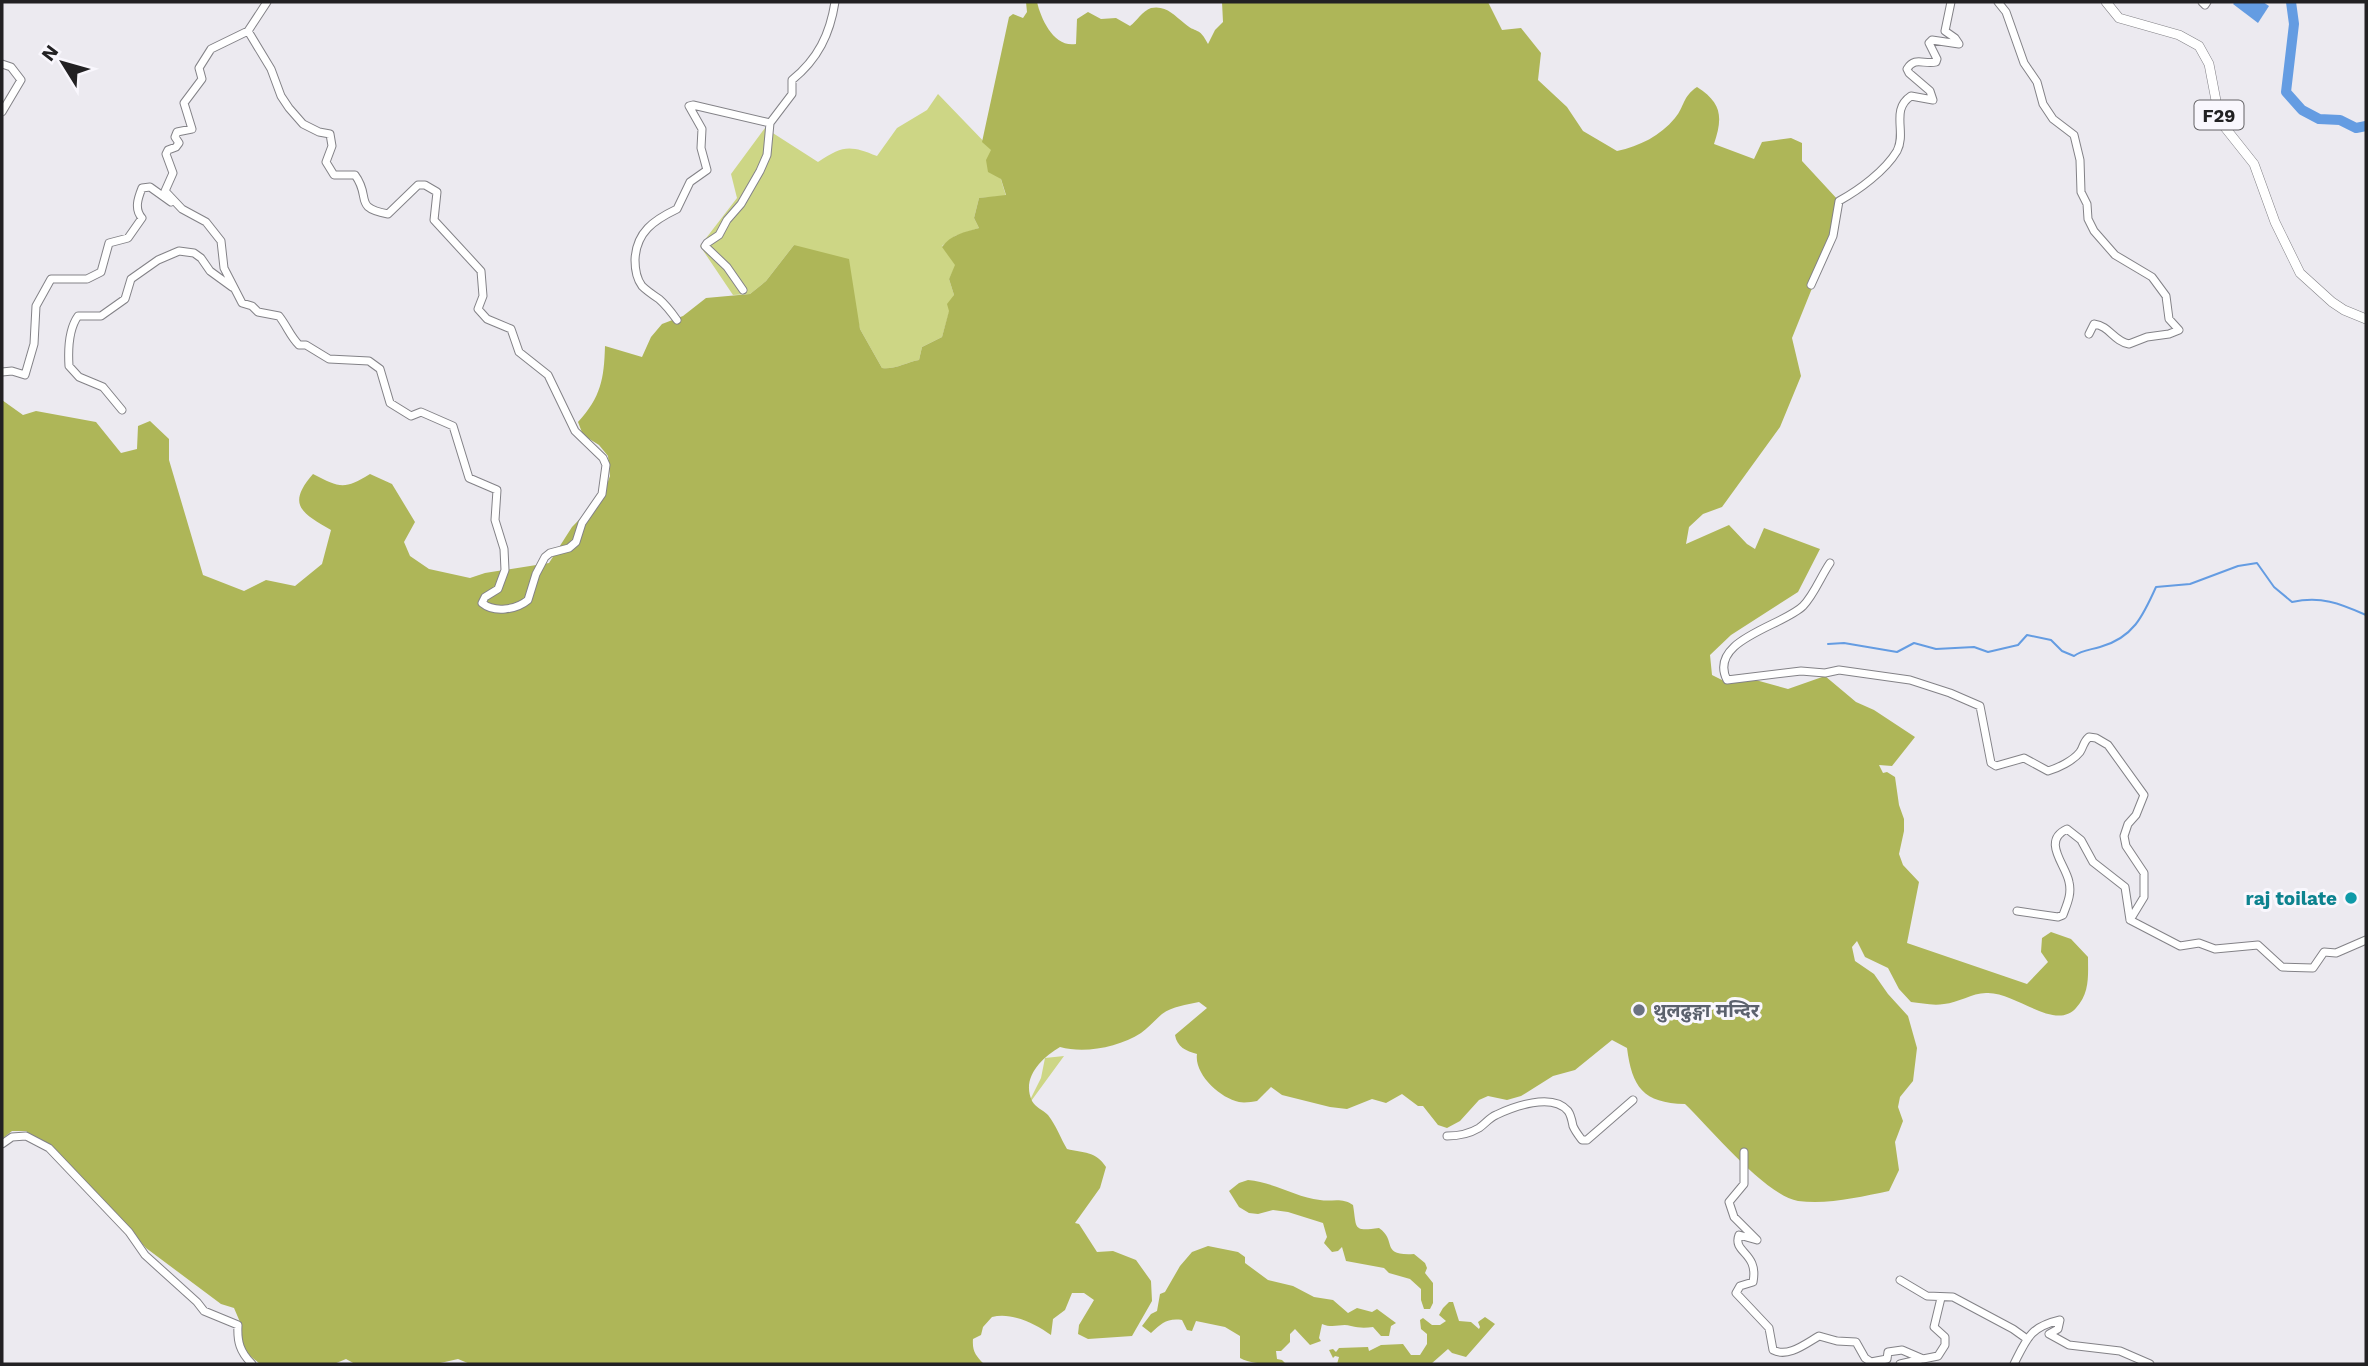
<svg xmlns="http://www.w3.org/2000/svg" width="2368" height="1366" font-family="'Work Sans','Noto Sans Devanagari',sans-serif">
  <rect width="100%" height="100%" fill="#eceaf0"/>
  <path fill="#cdd685" d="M938,94l54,56 14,46 -27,2 -5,20 5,10 -24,8 -13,10 14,19 -7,14 5,16 -12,42 -20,10 -3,13c-12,2 -25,10 -37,8l-22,-39 -5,-21 -61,-63 -28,36 -16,13 -17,1 -33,-49 37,-48 -6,-24 34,-46 53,34c25,-17 32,-17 59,-6l20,-28 30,-18z
    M1064,1056l-38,52 15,-30 4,-20z"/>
  <path fill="#aeb658" d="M1026,2h11c4,17 17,46 39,42l1,-25 11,-7 13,7 15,-1 14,8c7,-5 12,-15 21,-18 15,-3 23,7 33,15 12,11 15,3 24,21l7,-14 8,-8 -1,-20h266l14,28 19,-2 20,25 -3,27 29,27 16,24 34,20c23,-5 43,-15 58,-33 10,-12 7,-21 22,-31 25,16 26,30 17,57l40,15 8,-17 29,-4 11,5v18l37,40 -6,35 -41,102 9,38 -21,51 -58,80 -19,7 -14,13 -3,17 43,-19 18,19 8,5 9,-21 56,21 -22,43 -67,43 -21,20 2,20 12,6 28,-2 36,10 37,-13 31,26 18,8 41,27 -23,29 -13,-1 4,8 4,-1 8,5 4,28 5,14v12l-5,23 4,11 16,17 -12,61 120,41 21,-22 -7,-10 1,-14 9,-6 20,7 17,18c0,19 2,36 -12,51 -21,24 -61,-17 -90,-15 -14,0 -28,10 -42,11 -11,2 -23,-1 -33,-2l-12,-13 -11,-21 -23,-11 -8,-16 -5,6 3,14 19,13 14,20 20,22 9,32 -4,33 -13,16 -2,10 5,14 -8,21 4,28 -10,21c-30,6 -61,14 -91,10 -32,-5 -88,-73 -113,-97 -42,-1 -53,-17 -58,-56l-15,-8 -37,30 -22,6 -32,20 -14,4 -19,-4 -9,4 -19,21 -13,7 -9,-3 -15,-19h-5l-16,-12 -16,9 -14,-4 -25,10 -17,-2 -48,-12 -11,-8 -14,14c-5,1 -13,2 -18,1 -19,-4 -45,-28 -42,-48 -11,-3 -20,-7 -22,-19l32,-27 -8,-6c-13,3 -26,4 -37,12 -7,6 -14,14 -21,19 -22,14 -56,21 -81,14 -18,11 -39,30 -28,54 3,6 11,9 16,14 8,10 13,24 19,34 16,4 29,2 39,18l-6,21 -25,35 4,1 18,28 16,-1 23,9 15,21 1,20 -20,35 -44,3 -10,-5 1,-9 15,-25 -10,-7h-12l-7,17 -12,9 -2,16c-16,-12 -40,-23 -59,-18l-9,10 -2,8 -8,4c-1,12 3,17 11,25h-514l-12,-5 -22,5h-81l-9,-5 -12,5h-74l-18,-15 -2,-27 -6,-14 -13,-4 -75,-56 -52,-58 -68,-59h-14l-10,8v-739l21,15 13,-4 60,11 25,31 16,-4 1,-23 12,-5 19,18v21l34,115 41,16 22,-11 29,6 27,-22 9,-34c-29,-17 -45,-25 -18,-56 27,14 31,16 57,0l22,10 23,38 -11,20 6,14 19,13 41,9 15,-5 64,-10 23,-36 31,-32 7,-19 -2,-20 -9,-11 -16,-10 -5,-13c23,-25 26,-43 27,-76l37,11 9,-20 11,-13 21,-8 23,-18 44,-4 16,-13 28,-36 55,14 11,70 22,39c12,2 25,-6 37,-8l3,-13 20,-10 7,-26 -2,-7 7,-9 -5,-16 6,-14 -13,-18c8,-12 23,-15 37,-19l-5,-10 5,-20 27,-3 -5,-16 -13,-7 -2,-12 5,-10 -9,-8 27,-125 4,-3 10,4 4,-6z
    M1248,1180c25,2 47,17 72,20 12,2 22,-3 33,5 4,23 -1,27 26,23 19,13 0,28 35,26l11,9 2,5 -2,5 8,10v20l-3,6h-6l-3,-9v-11l-11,-10 -21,-6 -5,-5 -38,-7 -4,-14 -4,4 -6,1 -8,-9 3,-6 -4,-14 -35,-11 -15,-2 -15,4 -9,-1 -10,-6 -10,-16 10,-8z
    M1208,1246l30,6 7,5v6l23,17 25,6 21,11 19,3 15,13 9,-5 15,4 5,-3 19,14 -5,3 -2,10h-8l-8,-9c-8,1 -14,1 -22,-1 -10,-3 -17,3 -29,-2l-3,14 2,3 -11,4 -15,-16 -5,5v8l-9,9h-5l1,8 5,1 4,4c-15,0 -33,1 -46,-6v-22l-15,-9 -29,-6 -4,10 -5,-1 -5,-10c-15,-2 -20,3 -31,13l-9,-7 9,-12 6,-3 3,-17 5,-2 15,-26 12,-14z
    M1449,1302h4l6,19 12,1 8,7 1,-2 -2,-5 7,-5 10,7 -29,33 -14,-4 -4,-4 -17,15h-94l2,-7 -4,-1 -2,2 -4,-8 4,-1 3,3 3,-4 29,-1 1,4 12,-6 22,-1 8,11h9l7,-11v-10l-6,-5 -1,-9 3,-2 9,7h8l6,-4 -7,-6 4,-7z"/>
  <path fill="#649ce2" d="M2235,2h28l6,4 -11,17 -25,-19z"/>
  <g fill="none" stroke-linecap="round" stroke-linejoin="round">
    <path stroke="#649ce2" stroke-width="2" d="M1828,644l16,-1 53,9 17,-9 22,6 38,-2 14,5 30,-7 9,-10 24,5 11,11 12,5c8,-6 16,-6 26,-9 33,-9 43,-31 56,-60l34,-3 48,-18 19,-3 17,24 18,15c29,-6 47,1 74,13"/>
    <path stroke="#649ce2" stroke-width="10" d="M2291,2l3,22 -8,68 16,18 17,9 21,1 16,8 10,-2"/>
    <g stroke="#838287" stroke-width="9">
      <path id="minor" d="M1998,2l8,10 18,51 13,19 6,22 10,15 21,16 6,25 1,32 6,12 1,15 6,12 21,24 37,22 14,19 3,23 10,11 -10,4 -22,3 -18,7c-16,-3 -19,-18 -35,-20l-5,10
        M2202,2l3,3 2,-3
        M248,31l23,38 10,27 8,12 14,16 16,8 11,2 2,12 -6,16 8,13h21c17,23 -3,32 33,39l30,-29h7l12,7 -3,28 47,51 2,25 -5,13 9,10 24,10 8,23 29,23 27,56 28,27 3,7 -4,29 -20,29 -6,19 -7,6 -19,5 -5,4 -9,17 -8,26c-12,10 -34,13 -46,3l3,-6 13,-8 7,-19 -1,-21 -9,-29 2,-30 -28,-12 -16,-52 -32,-14 -10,4 -21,-13 -10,-34 -11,-8 -40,-2 -23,-14h-7c-9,-9 -12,-19 -20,-29l-21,-4 -6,-6 -10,-3 -18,-35 -3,-27 -15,-19 -24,-13 -17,-18 8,-18 -7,-19 2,-4 8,-3 3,-4 -4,-6 2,-5 15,-3 -8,-26 18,-24 -3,-11 12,-19 37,-18 19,-29
        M2,64l9,3 10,13 -19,32
        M1811,285l22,-49 6,-35c20,-11 46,-30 58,-50 10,-19 -7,-41 14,-55l22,4 -3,-9 -21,-18 -2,-4c8,-13 17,-4 29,-7l1,-3 -8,-16 3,-3 27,4 -4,-6 -10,-7 6,-29
        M743,290l-16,-23 -22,-21 2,-3 12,-8 8,-15 14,-16 19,-33 7,-16 3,-32 22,-29v-14c26,-21 38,-46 43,-78
        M677,320c-5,-7 -11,-15 -18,-21 -6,-4 -12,-8 -17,-13 -6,-8 -7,-17 -7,-26 1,-28 19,-40 42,-51l13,-27 17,-12 -6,-22 1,-19 -13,-23 4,-1 77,18
        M2,372l10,-1 13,4 9,-31 2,-38 15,-27h36l14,-7 8,-29 19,-5 14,-20c-8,-9 -4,-20 0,-30l8,-1 21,15
        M122,410l-19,-23 -24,-10 -10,-11c-1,-16 -1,-36 9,-50h23l24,-17 6,-20 27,-19 21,-9 15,2 7,5 9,13 22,16
        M1830,563c-9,13 -16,32 -27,43 -20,20 -96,34 -76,74l74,-9 24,2 14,-3 71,10 40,13 30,13 11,57 5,3 28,-8 24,13c10,-3 25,-10 32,-19 4,-6 3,-10 9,-15l7,1 12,7 36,50 -8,20 -8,9 -4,12 2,10 18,27v24l-14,23
        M2017,911l41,6 5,-2c4,-11 9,-21 6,-33 -3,-17 -28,-41 -2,-53l14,11 12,22 32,25 5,33 50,26 19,-3 16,6 43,-4 24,22 31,1 11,-16 12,1 30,-13
        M1447,1136c11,0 22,-2 32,-8 6,-4 10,-10 17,-13 17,-8 56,-23 72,-4 3,4 4,10 5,15 2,5 6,10 9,14h5l46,-40
        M2,1144l10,-7 14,-1 23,12 80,84 16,23 52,47 7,9 34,14c-1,17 2,27 14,39
        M1744,1152v32l-15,18 5,15 23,23 -18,-5c-7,18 20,17 14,47l-13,4 -4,7 33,35 4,22c15,8 32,-6 46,-14l18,5 19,1 9,16 6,4 16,-3 1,-7 14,-2 21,9 15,-3 7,-11v-8l-11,-10 7,-29
        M1900,1280l27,16 26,1 60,32 14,10
        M1900,1364l22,-5
        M2014,1364c13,-26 16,-37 46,-44l-2,9 -9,5 20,11 51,6 30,13"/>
    </g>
    <g stroke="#838287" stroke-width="10">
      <path id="major" d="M2106,2l13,16 60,17 20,11 10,18 9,47 5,14 31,39 21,58 25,51 32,29 12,8 22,9"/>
    </g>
    <use href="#minor" stroke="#fff" stroke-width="7"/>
    <use href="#major" stroke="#fff" stroke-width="9"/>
  </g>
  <circle fill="#0f9aa8" stroke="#f9f7fd" stroke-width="2.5" cx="2351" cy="898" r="7"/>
  <circle fill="#6b7280" stroke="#f9f7fd" stroke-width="2.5" cx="1639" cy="1010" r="7"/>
  <g text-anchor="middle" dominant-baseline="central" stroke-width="6" stroke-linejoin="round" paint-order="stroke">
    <rect fill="#f9f7fd" stroke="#626164" stroke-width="2" x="2194.5" y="100.5" width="49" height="29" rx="5"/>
    <g font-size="18" font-weight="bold" fill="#222123">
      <text x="2219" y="115">F29</text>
    </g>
    <g font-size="19" font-weight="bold" fill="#0d838f" stroke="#f9f7fd" text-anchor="end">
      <text x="2337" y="898">raj toilate</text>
    </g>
    <g font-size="19" font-weight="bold" fill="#5b616d" stroke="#f9f7fd" text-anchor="start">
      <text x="1653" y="1010">थुलढुङ्गा मन्दिर</text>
    </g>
  </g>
  <rect width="2368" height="1366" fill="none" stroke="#222123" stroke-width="7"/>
  <g transform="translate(63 63) rotate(307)" stroke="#f9f7fd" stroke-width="5" paint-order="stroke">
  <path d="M0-5L12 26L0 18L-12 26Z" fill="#222123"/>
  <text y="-10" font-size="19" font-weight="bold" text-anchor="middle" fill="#222123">N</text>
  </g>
</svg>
